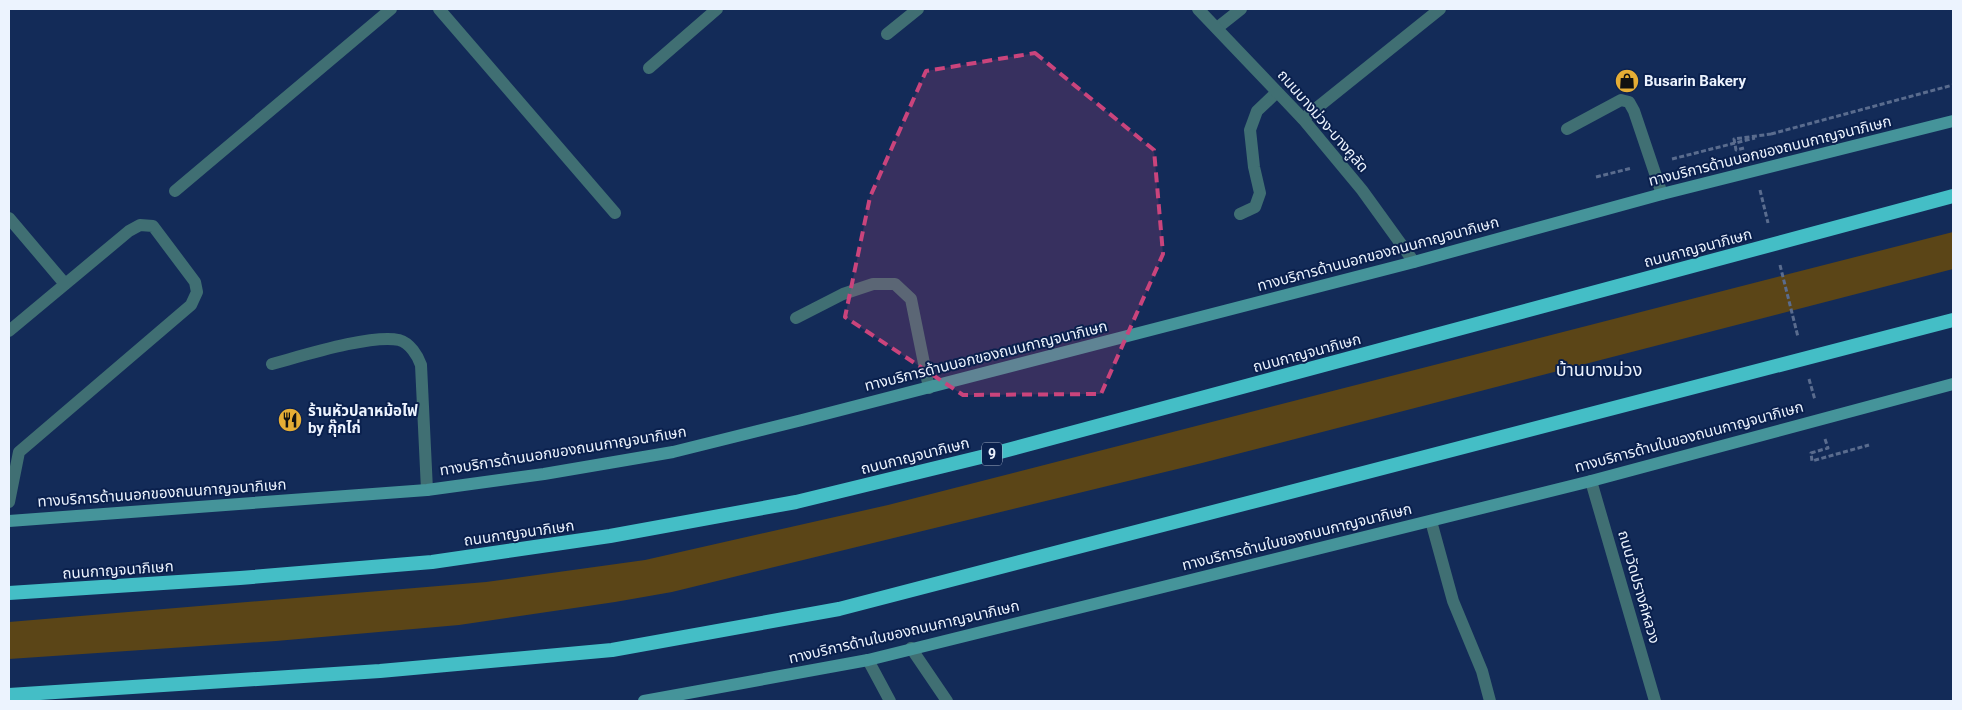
<svg xmlns="http://www.w3.org/2000/svg" width="1962" height="710" font-family="Roboto,'Noto Sans Thai',sans-serif">
  <rect width="100%" height="100%" fill="#132b58"/>
  <path fill="#5b4517" d="M1953,232v37l-751,194 -530,129 -57,10 -156,23 -183,16 -267,18v-37l477,-40 159,-22 243,-55z"/>
  <g fill="none" stroke-linecap="round" stroke-linejoin="round">
    <path stroke="#5a6c8e" stroke-width="3" stroke-dasharray="5 2.5" stroke-linecap="butt" d="M1771,134l182,-49
      M1744,148l-8,2 -2,-11 37,-5
      M1672,159l83,-21
      M1596,177l36,-9
      M1760,190l8,33
      M1780,265l18,72
      M1809,379l6,21
      M1825,439l3,9 -17,5 1,8 57,-16"/>
    <path stroke="#406f73" stroke-width="12" d="M1240,214l15,-7 5,-14 -6,-26 -4,-37 7,-19 20,-19
      M9,218l56,66
      M796,318l47,-24 30,-10h22l16,15 18,89
      M9,331l120,-100 11,-6 13,1 42,56 2,10 -6,13 -172,147 -10,50
      M1431,521l22,80 29,70 8,30
      M911,648l36,53
      M868,660l22,41"/>
    <path stroke="#406f73" stroke-width="12" d="M439,9l176,204
      M1217,28l24,-19
      M887,34l31,-25
      M649,68l68,-59
      M1303,119l137,-110
      M1567,129l54,-29 8,2 5,9 28,83
      M175,191l216,-182
      M272,364c30,-8 99,-30 127,-24 11,3 19,16 22,25l6,125"/>
    <path stroke="#406f73" stroke-width="12" d="M1198,9l105,110 59,71 52,72
      M1591,481l64,220"/>
    <path stroke="#45949a" stroke-width="12" d="M9,521l418,-31 117,-16 129,-22 129,-32 612,-158 248,-68 291,-73
      M644,701l224,-41 723,-179 362,-97"/>
    <path stroke="#44bec6" stroke-width="14" d="M9,593l231,-15 192,-16 178,-26 186,-34 189,-46 968,-260
      M9,695l371,-24 232,-21 227,-41 1114,-289"/>
  </g>
  <path fill="#ca447c" fill-opacity="0.2" stroke="#ca447c" stroke-width="4" stroke-dasharray="10 6" stroke-linejoin="round" d="M1035,53l119,97 9,104 -62,140 -138,1 -118,-78 25,-120 56,-126z"/>
  <defs>
    <g id="shop-disc" transform="scale(1.25)"><circle r="9.5" fill="#e5ad35" stroke="#0a204d"/><path d="M-5-2.5h2.3a2.7 3.5 0 0 1 5.4 0H5L5.5 6h-11ZM-1.5-2.5h3a1.5 2.3 0 0 0-3 0Z" fill="#111"/></g>
    <g id="restaurant-disc" transform="scale(1.25)"><circle r="9.5" fill="#e5ad35" stroke="#0a204d"/><path d="M-5-6h1v4h1v-4h1v4h1v-4h1v5L-1.5 .5V6h-2V.5L-5-1ZM5-6V6H3V1.5H1.5Q1.5-4 5-6Z" fill="#111"/></g>
  </defs>
  <g fill-rule="evenodd">
    <use href="#shop-disc" x="1627" y="81"/>
    <use href="#restaurant-disc" x="290" y="420"/>
  </g>
  <g text-anchor="middle" dominant-baseline="central" stroke-width="4" stroke-linejoin="round" paint-order="stroke">
    <rect fill="#0a204d" stroke="#a8b4c9" stroke-width="1" x="982" y="442.5" width="20" height="23" rx="4"/>
    <g font-size="14" font-weight="bold" fill="#ecf3fe">
      <text x="992" y="454">9</text>
    </g>
    <g font-size="15" font-weight="bold" fill="#ecf3fe" stroke="#0a204d" text-anchor="start">
      <text x="1644" y="81">Busarin Bakery</text>
      <text x="308" y="411">ร้านหัวปลาหม้อไฟ<tspan x="308" dy="17">by กุ๊กไก่</tspan></text>
    </g>
    <g font-size="15" fill="#ecf3fe" stroke="#0a204d">
      <text transform="translate(1323 121) rotate(49)">ถนนบางม่วง-บางคูลัด</text>
      <text transform="translate(1770 151) rotate(-14)">ทางบริการด้านนอกของถนนกาญจนาภิเษก</text>
      <text transform="translate(1698 248) rotate(-15)">ถนนกาญจนาภิเษก</text>
      <text transform="translate(1378 254) rotate(-15)">ทางบริการด้านนอกของถนนกาญจนาภิเษก</text>
      <text transform="translate(1307 353) rotate(-15)">ถนนกาญจนาภิเษก</text>
      <text transform="translate(986 356) rotate(-14)">ทางบริการด้านนอกของถนนกาญจนาภิเษก</text>
      <text transform="translate(1689 437) rotate(-15)">ทางบริการด้านในของถนนกาญจนาภิเษก</text>
      <text transform="translate(563 451) rotate(-9)">ทางบริการด้านนอกของถนนกาญจนาภิเษก</text>
      <text transform="translate(915 456) rotate(-14)">ถนนกาญจนาภิเษก</text>
      <text transform="translate(162 493) rotate(-4)">ทางบริการด้านนอกของถนนกาญจนาภิเษก</text>
      <text transform="translate(519 533) rotate(-8)">ถนนกาญจนาภิเษก</text>
      <text transform="translate(1297 537) rotate(-14)">ทางบริการด้านในของถนนกาญจนาภิเษก</text>
      <text transform="translate(118 570) rotate(-4)">ถนนกาญจนาภิเษก</text>
      <text transform="translate(1639 587) rotate(74)">ถนนวัดปรางค์หลวง</text>
      <text transform="translate(904 632) rotate(-13)">ทางบริการด้านในของถนนกาญจนาภิเษก</text>
    </g>
    <g font-size="18" fill="#ecf3fe" stroke="#0a204d">
      <text x="1599" y="369">บ้านบางม่วง</text>
    </g>
  </g>
  <rect width="1962" height="710" fill="none" stroke="#ecf3fe" stroke-width="20"/>
</svg>
